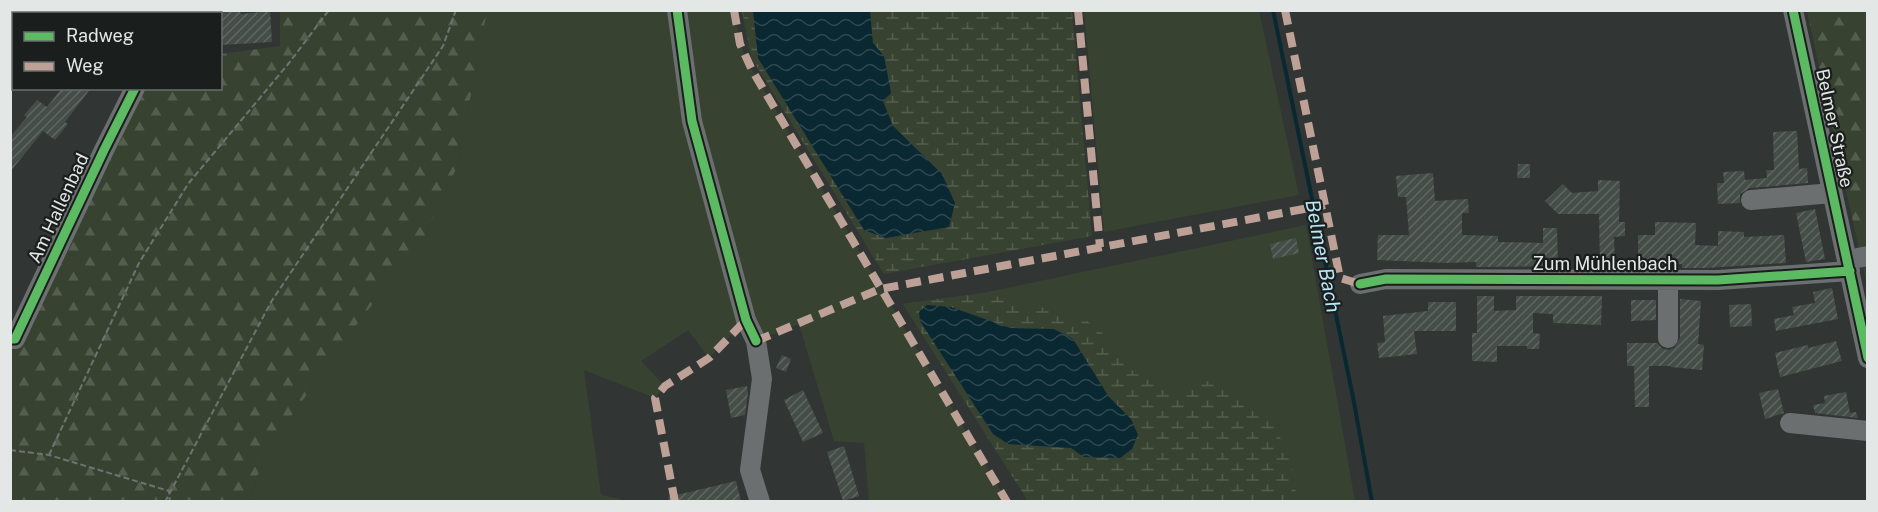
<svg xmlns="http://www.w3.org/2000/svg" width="1878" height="512" font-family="'Public Sans',sans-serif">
  <defs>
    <pattern id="forest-firs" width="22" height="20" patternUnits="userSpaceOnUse" patternTransform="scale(1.5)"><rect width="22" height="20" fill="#374330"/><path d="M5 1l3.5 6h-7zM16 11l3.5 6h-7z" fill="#545e4e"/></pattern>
    <pattern id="wetland-marsh" width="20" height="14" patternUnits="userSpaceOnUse" patternTransform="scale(1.5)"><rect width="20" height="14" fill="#374330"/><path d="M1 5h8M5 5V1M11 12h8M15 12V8" fill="none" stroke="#545e4e"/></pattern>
    <pattern id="water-waves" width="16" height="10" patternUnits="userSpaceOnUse" patternTransform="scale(1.5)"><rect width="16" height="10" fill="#0a2832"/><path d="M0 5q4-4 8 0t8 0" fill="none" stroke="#2e4750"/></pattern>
    <pattern id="building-hatch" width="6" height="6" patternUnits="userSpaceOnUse" patternTransform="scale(1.5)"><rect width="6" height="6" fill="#454d49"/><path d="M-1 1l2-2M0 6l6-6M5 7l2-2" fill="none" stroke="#606763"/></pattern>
  </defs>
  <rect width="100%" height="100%" fill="#313634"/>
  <path fill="#374330" d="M487,10l247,1 6,33 12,26 255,431h-138l-5,-58 -30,-2 -35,-117 -43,17 -10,-21 -37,38 -21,-28 -47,31 24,25 -10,12 -71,-28 17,125 19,4v2l-371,1 17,-50 86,-121 72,-94 33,-70z
    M1084,11h175l40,184 -195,37z
    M1306,225l49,276h-327l-125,-197 80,-11z"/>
  <path fill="url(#forest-firs)" d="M11,10h78v1l-4,3h-71l-1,4 -2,-2z
    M280,11h207l-30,156 -33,70 -72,94 -86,121 -17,49h-238l-1,-156 133,-256 77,-1 1,-34 59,-8z
    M1807,11h60v275z"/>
  <path fill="url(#wetland-marsh)" d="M742,11h330l20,225 -208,38 -133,-217z
    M983,293l98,24 19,13 30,39 39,24 38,-12c12,6 27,11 38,19 37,25 48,59 52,101h-269l-125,-197z"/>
  <path fill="url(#water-waves)" d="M753,11h117l3,32 11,13 7,37 -8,8 10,25 49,48 13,29 -6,24 -63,11 -22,-8 -106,-172z
    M927,305l24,2 59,21 44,1 19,10 36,58 22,22 7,16 -6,14 -12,9 -36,-1 -13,-9 -63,-4 -15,-10 -73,-113 -1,-9z"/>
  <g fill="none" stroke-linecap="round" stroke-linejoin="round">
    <path stroke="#0a2832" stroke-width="4" d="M1273,10l80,387 19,105"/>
  </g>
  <path fill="url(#building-hatch)" d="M220,10h20l1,4 29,-3 2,31 -52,3z
    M62,88h29l-26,34 3,2 -13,16 -12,-9 -33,41v-35l17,-20 -3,-2 13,-15 10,7z
    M1797,131l2,38 8,-1 1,15 -58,5 -10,6v9l-22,1 -1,-21h7l-1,-11 21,-1 1,9 22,-2 -1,-8h8l-1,-38z
    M1518,164h12v14h-13z
    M1433,173l2,28 33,-2 1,14h-7v22l36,1v6l45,1v-15h14l1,38 -82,1v-5l-29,1 -70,-3 1,-25h31l-3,-38h-8l-2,-21z
    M1598,180l22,1 -1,41h6v14l-11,1 1,30 -15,1 -1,-54h-41l-13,-13 18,-17 9,9 26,-2z
    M1815,209l10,50 -19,3 -10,-49z
    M1655,222l41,1 -1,22 23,1v-15l26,1v5l40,-2 2,28 -81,5h-23v-4l-44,3v-32h17z
    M1296,238l3,15 -26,6 -3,-15z
    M1832,288l6,31 -62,12 -2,-12 20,-4 -2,-8 23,-4 -2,-11z
    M1477,296h17v15l22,-1v-14h86l-1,29 -48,-2v-9l-20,-1v20l7,1 -1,15h-12v-3h-30v16l-25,-1v-28h5z
    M1680,299l21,2 -3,43 6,1 -2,25 -31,-3 -1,-1h-21v41h-14l-1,-41h-7v-23h30l6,6 6,1 5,-2 6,-10z
    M1631,300h25v20l-25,1z
    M1428,302h28v29h-42l3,23 -38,4 -2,-15 8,-1 -2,-26 45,-5z
    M1751,304l1,22 -22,1 -1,-22z
    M1836,341l6,20 -62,16 -5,-24 33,-8v3z
    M782,355l9,4 -5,13 -10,-4z
    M747,386l1,7 -3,22 -14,3 -5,-28z
    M1778,389l6,24 -19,6 -6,-26z
    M803,390l20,43 -20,9 -19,-42z
    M1846,392l4,21 6,-1 2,6 -43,-5 -2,-8 12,-2 -1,-7z
    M844,446l15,50 -16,5 -16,-49z
    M736,481l5,20h-72l-1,-4z"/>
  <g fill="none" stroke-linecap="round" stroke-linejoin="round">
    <path stroke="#707271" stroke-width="2" stroke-dasharray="6 3" stroke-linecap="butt" d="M10,86l4,-2
      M10,450l39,5 120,36 1,11
      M49,455l90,-192 49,-79 101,-121 40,-53
      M165,502l106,-200 172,-256 13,-36"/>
    <path stroke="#6c6f6f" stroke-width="20" d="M677,10l15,111 54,199 10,21 6,38 -12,91 10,32
      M1793,10l75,348
      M113,14h2
      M1751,200l81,-7
      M1847,260l21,-4
      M1360,284l26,-5 332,1 132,-9
      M1668,338v-58
      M10,339h5l89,-189 31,-62
      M1790,423l78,8"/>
    <path stroke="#bda197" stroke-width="8" stroke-dasharray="15 8" stroke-linecap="butt" d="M734,10l6,34 12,26 255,432
      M1078,10l22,237
      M1285,10l55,268 20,6
      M756,341l124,-52 445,-84
      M675,502l-20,-104 10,-12 44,-28 37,-38"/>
    <g stroke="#1a1e1d" stroke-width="13">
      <path id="cycleway" d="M677,10l15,111 54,199 10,21
        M1793,10l75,348
        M1360,284l26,-5 332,1 132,-9
        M10,339h5l89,-189 31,-62"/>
    </g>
    <use href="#cycleway" stroke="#5cba63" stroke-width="9"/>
  </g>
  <g text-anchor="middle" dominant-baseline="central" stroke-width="4.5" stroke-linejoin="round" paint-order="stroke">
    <g font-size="18" fill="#e3e8e7" stroke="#1a1e1d">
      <text transform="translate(1835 128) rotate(78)">Belmer Straße</text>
      <text transform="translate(58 208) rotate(-65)">Am Hallenbad</text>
      <text x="1605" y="263">Zum Mühlenbach</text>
    </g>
    <g font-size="20" font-style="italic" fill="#b7e8fc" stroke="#1a1e1d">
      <text transform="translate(1323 256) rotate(79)">Belmer Bach</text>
    </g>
  </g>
  <rect width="1878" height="512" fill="none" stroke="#e3e8e7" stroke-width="24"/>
  <rect x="12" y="12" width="210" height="78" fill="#1a1e1d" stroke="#6a6f6e" stroke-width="1.5"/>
  <rect x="24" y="32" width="30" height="9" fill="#5cba63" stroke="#6a6f6e" stroke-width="1.5"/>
  <text x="66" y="42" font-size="18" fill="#e3e8e7">Radweg</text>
  <rect x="24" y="62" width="30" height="9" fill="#bda197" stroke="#6a6f6e" stroke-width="1.5"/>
  <text x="66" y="72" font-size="18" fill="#e3e8e7">Weg</text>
</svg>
